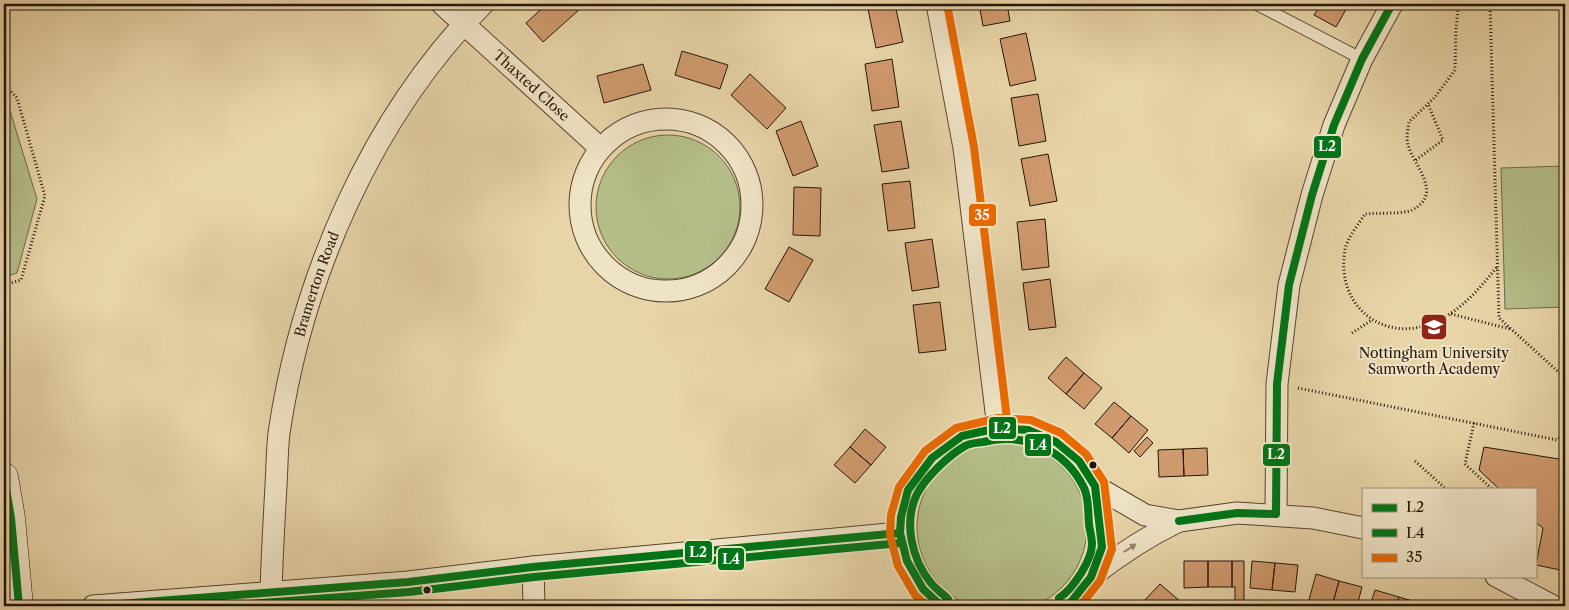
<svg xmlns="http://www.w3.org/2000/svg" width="1569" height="610" font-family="'Libre Caslon Text',serif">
  <rect width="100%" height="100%" fill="#e7d4a7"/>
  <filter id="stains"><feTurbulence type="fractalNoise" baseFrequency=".004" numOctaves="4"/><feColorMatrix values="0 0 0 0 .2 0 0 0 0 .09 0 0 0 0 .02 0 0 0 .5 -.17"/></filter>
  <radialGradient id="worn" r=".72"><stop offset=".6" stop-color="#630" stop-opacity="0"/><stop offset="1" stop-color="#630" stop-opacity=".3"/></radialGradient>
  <path fill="#b4bd88" stroke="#6c6948" d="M4,100l4,4 29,95 -20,74 -13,4z
    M596 207a72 72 0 1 1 144 0a72 72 0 1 1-144 0Z
    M1565,166v141l-60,2 -4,-141z
    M917 527a85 85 0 1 1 170 0a85 85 0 1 1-170 0Z
    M389,598l-9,8h-75l4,-2z"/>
  <path fill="#cf9a6e" stroke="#251509" d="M547,4h28l5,5 -37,33 -17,-19z
    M867,4h28l8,38 -27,6z
    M979,4h28l3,17 -27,5z
    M1321,4h28l-13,23 -22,-12z
    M1026,33l10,47 -26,6 -10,-47z
    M682,51l46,14 -8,24 -45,-14z
    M892,59l7,48 -27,4 -7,-47z
    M643,64l8,26 -47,13 -7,-27z
    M750,74l36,34 -19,21 -36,-34z
    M1038,94l8,47 -27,5 -8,-48z
    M801,121l17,45 -25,10 -17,-45z
    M901,121l8,47 -27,4 -8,-47z
    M1048,154l9,47 -27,5 -9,-47z
    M910,181l5,47 -27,3 -6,-47z
    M794,187l27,1 -1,48 -27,-1z
    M1045,219l4,48 -27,3 -5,-48z
    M932,239l7,48 -27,4 -7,-48z
    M789,247l24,13 -24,42 -24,-13z
    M1050,279l6,48 -27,3 -6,-47z
    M940,302l6,48 -27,3 -6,-48z
    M1066,357l18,16 -18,21 -18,-16z
    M1084,373l18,15 -18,21 -18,-15z
    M1114,402l17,14 -19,22 -17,-14z
    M1131,416l17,14 -19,23 -17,-15z
    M865,429l21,18 -15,18 -21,-18z
    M1147,437l6,6 -13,14 -6,-6z
    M850,447l21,18 -16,18 -21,-18z
    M1484,447l81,13v111l-29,-6 7,-37 -8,-6v-33h-36l-20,-19z
    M1207,448l1,27 -24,1 -1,-27z
    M1183,449l1,27 -25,1 -1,-27z
    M1184,561h24v26l-24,1z
    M1208,561h24v26h-24z
    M1232,561h12v45h-9v-19h-3z
    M1252,561l23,2 -3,27 -22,-2z
    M1275,563l23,2 -3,27 -23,-2z
    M1316,574l23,7 -7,25 -23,-6z
    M1339,581l23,6 -5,19h-25z
    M1160,584l21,18 -4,4h-31l-4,-3z
    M1375,590l24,7 -3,9h-26z
    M1399,597l24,7 -1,2h-26z
    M1256,602v4h-10v-3z"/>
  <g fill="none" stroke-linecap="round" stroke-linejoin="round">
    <g stroke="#564530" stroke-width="13">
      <path id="lane" d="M1256,4l106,55"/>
    </g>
    <g stroke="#564530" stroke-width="23">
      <g id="street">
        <path id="s1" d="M442,4l158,144"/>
        <path d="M937,4l27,144 34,280"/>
        <circle cx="666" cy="205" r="86"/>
        <path d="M1276,514l1,-130 12,-99 23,-90 22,-70 28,-66 30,-55"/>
        <path d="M1179,521l58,-8 76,5 50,10"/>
        <path d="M533,567l1,39"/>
        <path d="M1496,576l57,30"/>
        <path d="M1091,577c29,-23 55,-40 88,-56l-34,-6 -50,-29"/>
        <path id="s2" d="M271,605v-13c1,-35 3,-71 5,-106 1,-17 1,-35 3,-53 23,-155 92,-316 204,-429"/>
        <path d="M93,606l315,-24 125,-15 367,-34"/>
        <path d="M941,606l-18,-17 -16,-28 -7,-28 1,-16 7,-27 24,-32 30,-22 36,-8 30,2 28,12 23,19 16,25 7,61 -11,30 -20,25 -6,4"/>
      </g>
    </g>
    <g stroke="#251509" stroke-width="29">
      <path id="secondary" d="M4,477l7,41 8,88"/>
    </g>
    <path stroke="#251509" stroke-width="3" stroke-dasharray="1 2.5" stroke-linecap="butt" d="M1460,4l-2,6 -2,18 -1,42 -20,27 -26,25c-1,7 -3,16 -1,23 6,21 36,49 4,65 -7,4 -37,3 -47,4 -6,10 -18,24 -20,36 -10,56 39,95 90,72 27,-12 44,-33 62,-55
      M1490,4l9,314 66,60
      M4,84l13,14 28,98 -24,84 -17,5
      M1416,160l27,-20 -15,-36
      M1451,314l59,15
      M1352,333l20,-13
      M1298,388l259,52 8,-6
      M1474,423l-9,41 27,25
      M1415,461l31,28"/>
    <use href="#lane" stroke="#efe3c6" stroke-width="11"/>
    <use href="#street" stroke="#efe3c6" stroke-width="21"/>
    <use href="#secondary" stroke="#efe3c6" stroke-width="28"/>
    <g stroke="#efe3c6" stroke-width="11">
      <path id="bus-1" d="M4,477l7,41 8,88
        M1179,521l58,-8 39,1 1,-130 12,-99 23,-90 22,-70 28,-66 30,-55
        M93,606l315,-24 125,-15 367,-34
        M941,606l-18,-17 -16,-28 -7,-28 1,-16 7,-27 24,-32 30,-22 36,-8 30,2 28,12 23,19 16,25 7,61 -11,30 -20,25 -6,4"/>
    </g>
    <g stroke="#efe3c6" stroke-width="11">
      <path id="bus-2" d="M948,599c-5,-5 -12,-10 -17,-16 -19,-23 -28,-61 -14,-89 9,-17 31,-38 48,-48 5,-3 12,-3 18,-4 41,-10 82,7 101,46 5,10 4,26 5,37 1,6 3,13 3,19 0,16 -19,45 -33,54
        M221,606l188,-14 125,-15 367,-34"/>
    </g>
    <g stroke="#efe3c6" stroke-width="11">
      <path id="bus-3" d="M947,4l27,143 34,280
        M927,606l-12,-11 -17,-29 -8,-31 1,-20 8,-28 26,-36 31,-23 42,-10 33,2 30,13 25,21 18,28 8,67 -12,32 -20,25"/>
    </g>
    <use href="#bus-1" stroke="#007517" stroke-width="8"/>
    <use href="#bus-2" stroke="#007517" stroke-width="8"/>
    <use href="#bus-3" stroke="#e96a01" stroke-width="8"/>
  </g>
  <defs><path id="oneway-solid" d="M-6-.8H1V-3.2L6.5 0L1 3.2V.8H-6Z" transform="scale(1.25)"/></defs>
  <use fill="#948671" href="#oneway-solid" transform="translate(1130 548) rotate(-33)"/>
  <defs>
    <g id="school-square" transform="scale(1.4375)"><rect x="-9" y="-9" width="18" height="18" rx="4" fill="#8f2418" stroke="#efe3c6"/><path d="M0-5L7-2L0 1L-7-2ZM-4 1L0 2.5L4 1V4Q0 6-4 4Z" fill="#fff"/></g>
  </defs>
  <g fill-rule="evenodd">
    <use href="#school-square" x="1434" y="327"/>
  </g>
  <g fill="#251509" stroke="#efe3c6" stroke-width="2">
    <circle cx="1093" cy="465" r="4.5"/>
    <circle cx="427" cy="590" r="4.5"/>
  </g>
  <g text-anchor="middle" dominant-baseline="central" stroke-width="4" stroke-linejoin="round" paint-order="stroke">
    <g font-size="14" fill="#251509" stroke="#efe3c6">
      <text stroke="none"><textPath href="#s1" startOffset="121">Thaxted Close</textPath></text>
      <text stroke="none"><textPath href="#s2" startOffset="326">Bramerton Road</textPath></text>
    </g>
    <g font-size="14" fill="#251509" stroke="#efe3c6">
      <text x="1434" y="353">Nottingham University<tspan x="1434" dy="16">Samworth Academy</tspan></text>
    </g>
  </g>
  <g stroke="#efe3c6" stroke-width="2">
    <rect x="1313" y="135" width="29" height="24" rx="5" fill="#007517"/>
    <rect x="968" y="203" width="29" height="24" rx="5" fill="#e96a01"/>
    <rect x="988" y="416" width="29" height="24" rx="5" fill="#007517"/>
    <rect x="1024" y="433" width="28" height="24" rx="5" fill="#007517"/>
    <rect x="1262" y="443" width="29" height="24" rx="5" fill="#007517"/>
    <rect x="684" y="540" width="29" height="24" rx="5" fill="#007517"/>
    <rect x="717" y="547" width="28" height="24" rx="5" fill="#007517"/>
  </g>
  <g font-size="14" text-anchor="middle" font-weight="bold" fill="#fff">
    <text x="1327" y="151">L2</text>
    <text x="982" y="220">35</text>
    <text x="1002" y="433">L2</text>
    <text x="1038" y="450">L4</text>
    <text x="1276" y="459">L2</text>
    <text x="698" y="557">L2</text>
    <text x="731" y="564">L4</text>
  </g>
  <rect width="1569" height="610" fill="none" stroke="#e7d4a7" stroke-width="20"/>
  <rect x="5" y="5" width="1559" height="600" fill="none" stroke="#251509" stroke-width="2.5"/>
  <rect x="10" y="10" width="1549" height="590" fill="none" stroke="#251509"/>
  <rect x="1362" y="488" width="175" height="90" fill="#efe3c6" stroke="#9e917a"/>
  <rect x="1372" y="504" width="25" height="8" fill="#007517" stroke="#9e917a"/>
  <text x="1406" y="512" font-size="15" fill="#251509">L2</text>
  <rect x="1372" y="529" width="25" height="8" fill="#007517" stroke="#9e917a"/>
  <text x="1406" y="538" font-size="15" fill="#251509">L4</text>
  <rect x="1372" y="554" width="25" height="8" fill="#e96a01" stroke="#9e917a"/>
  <text x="1406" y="562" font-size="15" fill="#251509">35</text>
  <rect width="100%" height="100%" filter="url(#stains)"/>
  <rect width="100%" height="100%" fill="url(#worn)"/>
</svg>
